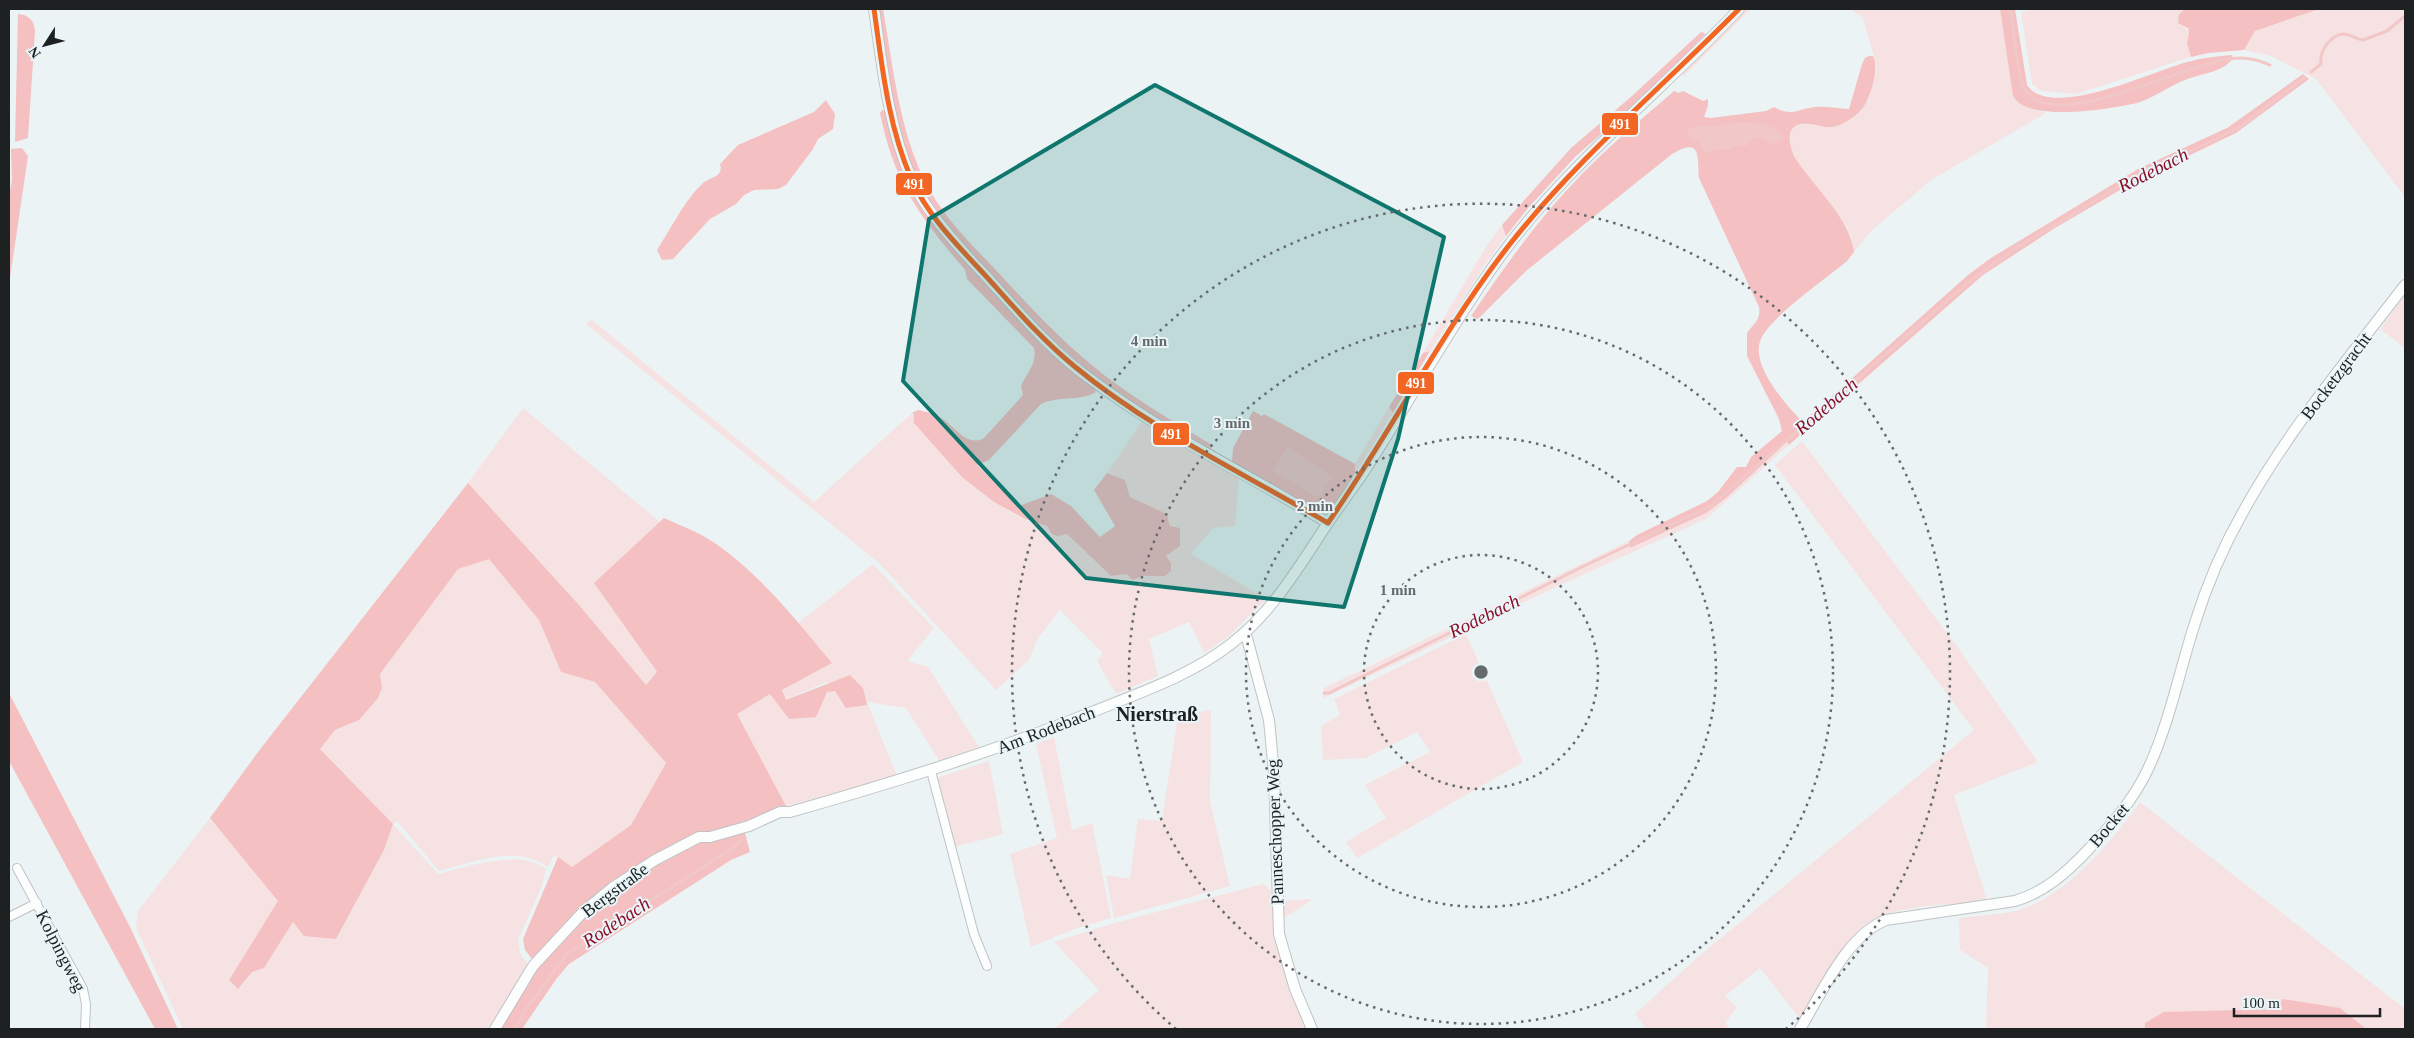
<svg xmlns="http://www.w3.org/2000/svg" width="2414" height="1038" font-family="Georgia,serif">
  <rect width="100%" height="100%" fill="#ecf3f4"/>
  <path fill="#f6e2e2" d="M1746,9h5l-68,68v-4z
    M1850,9h150l13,87 4,6 29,11 -115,67 -60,51 -24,30 7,-9c-1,-10 -3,-18 -8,-26 -15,-25 -69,-68 -53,-99l6,-3 33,3 38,-36 7,-24 -14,-49z
    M2036,9h149l-1,16 5,8 -2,10 4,14 -115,37 -35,-3 -9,-7 -11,-72z
    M2319,9h86v188l-89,-118 -45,-23 -27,-6 11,-19z
    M1502,225l4,11 -24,33 -52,82 -7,2 64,-108z
    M2405,295v53l-25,-19z
    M592,320l222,182 99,-90 -1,5c32,42 65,80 114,103 6,3 13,3 18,5 13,6 5,12 23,9l44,42 16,-3 5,7c5,-2 15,-3 18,-6 16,-14 21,-35 19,-55l-39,-22 -5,-17 -18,-7 36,-53 96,58 -4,48 -22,2 -22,26 75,45 -38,38 -24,16 -15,-31 -40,17 9,37 -42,18 -19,-33 6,-8 -43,-43 -22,28 -9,22 -33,30 -116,-126 -294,-240z
    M1389,407l4,6 -38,61v-10z
    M523,408l137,114 -66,61 63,90 -11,12 -67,-80 -111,-122z
    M1802,441l157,208 79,113 -84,33 33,106c-36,4 -85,3 -116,20 -25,13 -57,73 -71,98l-40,-51 -35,28 12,11 -12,16 5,6h-84l-11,-15 63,-57 276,-227 -199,-265z
    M1788,442l1,3 -83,74 -148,67 -234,112 -1,-2 1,-8 305,-147 1,7 76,-35 20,-15z
    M489,558l50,62 22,52 34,10 71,81 -35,62 -59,42 -18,-12 -6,12c-31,-23 -74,-5 -109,4l-42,-50 -4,3 45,50c28,-7 83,-26 108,-5l-5,19 -23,52 2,13 8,12 -40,64h-305l-47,-101 2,-17 72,-93 69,83 -50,79 9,9 14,-17 12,-4 29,-46 43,17 48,-89 9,-26 -73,-75 15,-19 24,-10 23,-32 -2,-14 78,-105z
    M873,564l61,64 -27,33 21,6 51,80 -39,15 -34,-54 -39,-6 30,74 -111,30 -50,-92 34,-20 46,23 10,-25 8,-1 33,14 -41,-23 -40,18 -4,-10 50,-27 -34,-40z
    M1466,634l57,128 -166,96 -11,-16 40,-24 -21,-33 65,-33 -13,-20 -51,26 -43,2 -2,-34 19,-11 -6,-16z
    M1211,710l-1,91 20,85 -116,32 -8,-43 24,4 8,-60 24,2 16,-105z
    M1054,737l18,93 20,-7 19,95 -37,11 -43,18 -21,-93 47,-16 -21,-94z
    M989,761l14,73 -49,13 -17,-69z
    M2140,802l265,207v20h-419l2,-61 -28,-18 -1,-32c22,-3 48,-3 69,-11 43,-17 85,-67 112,-105z
    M1263,884l10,9c1,52 15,89 36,136h-255l45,-39 -45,-48 57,-18z
    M1313,899l-32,21 -1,-19z"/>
  <path fill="#f5c0c1" d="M878,9h5c10,57 16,120 42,172 15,32 44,61 68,86 35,38 70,76 111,108 34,26 72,48 108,70l-1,4c-43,-25 -89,-50 -127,-82 -38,-31 -72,-68 -104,-105 -26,-29 -53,-58 -68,-95 -20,-50 -26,-105 -34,-158z
    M2000,9h15l12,76c23,36 126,-14 160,-23 15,-4 30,-6 45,-7l1,3c-10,15 -32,15 -48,22 -16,6 -31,18 -48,23 -26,6 -110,20 -124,-7z
    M2185,9h134l-64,22 -11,19 -36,3 -17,4 -4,-14 2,-10 -1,-5 -10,-5 1,-9z
    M18,14c11,1 16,6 17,17l-7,107 -13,4z
    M1701,32l5,2 -69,69 -61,53 -47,51 -23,29 -4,-11 69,-77 61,-52z
    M1869,56h4c7,10 -3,45 -12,54 -6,7 -20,16 -29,17 -10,1 -30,-8 -38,0 -8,7 -3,21 0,29 18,30 56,61 60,96l-7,9c-20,17 -77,56 -86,78 -12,25 25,66 42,83l165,-147 23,-17 147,-89 89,-41 76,-54 6,5 -73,54 -104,50 -77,45 -72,47 -194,170 -2,-3 -61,56 -20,15 -76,35 -1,-7 8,-6 70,-34 11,-9 19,-25h9l5,-10 31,-26 -3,-12 -32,-63v-23c7,-10 14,-13 12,-26l-60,-129c-2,-21 3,-42 -27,-24l-146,117 -46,46 -3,2 -6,-3c34,-50 68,-98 110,-141 29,-30 62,-57 93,-84l5,2 4,-2 20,10 5,-2v7l-4,11 7,1 55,-7 8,-4c16,9 20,4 35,1 11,-3 28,0 40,1l13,-45 3,-6z
    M826,100l9,14 -2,15 -15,10 -5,10 -27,36 -8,4 -24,1 -10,5 -8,9 -26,15 -37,40 -11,1 -5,-10c13,-20 28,-50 45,-66 8,-8 22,-6 18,-20l18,-19 76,-33z
    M882,110l3,1 22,71 25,36 164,170 -1,5c-17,8 -37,3 -54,11l-52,56 -12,5 42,41 32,-12 20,12 29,31 15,-11 -21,-36 13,-17 18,7 5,17 37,17 3,12 10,2v18l-14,10 5,7v8l-6,5h-22l-11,4 -5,-6 -16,2 -44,-42 -9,2 -6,-2 -5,-8 -22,-7 -31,-17 -32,-25 -48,-54 -1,-11 6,-2c7,2 16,4 22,8 14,8 26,30 43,20l39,-43 -2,-9c6,-14 16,-21 13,-38l-67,-69 -2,-9c-45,-53 -71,-87 -85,-157z
    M22,148l6,8 -19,129v-89l3,-16 -1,-31z
    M1430,351l-37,62 -4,-6 34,-54z
    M1253,411l9,5 2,-2 91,50v10l-23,35 -4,2 -11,-1 -85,-48 1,-14z
    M468,483l111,122 67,80 11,-13 -63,-89 70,-65c15,7 32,13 46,22 48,31 85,79 122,123l-50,27 4,10 64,-25 13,13 4,17 -21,3 -11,-17 -8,1 -11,25 -27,2 -19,-25 -33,20 49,92 -44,16 8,30 -19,8 -162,104 -12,14 -35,51h-22l29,-49 10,-12 -14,-18 -2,-11 35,-82 14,10 59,-42 35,-62 -71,-81 -34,-10 -22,-52 -50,-61 -31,10 -78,105 2,14 -4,10 -19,22 -24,10 -15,19 73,75 -9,26 -48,89 -32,-3 -11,-14 -29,46 -12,4 -14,17 -9,-9 49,-79 -68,-83 48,-66z
    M9,693l121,234 48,102h-23l-146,-268z
    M2282,999l58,9 26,21h-221v-6l19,-11 115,-3z"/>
  <path fill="#f2c7c7" d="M1730,123c18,0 44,-3 54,15l-11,6 -14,-7 -7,2 -5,7 -11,-1c-9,9 -13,1 -21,5 -3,1 -5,3 -8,4l-5,-6 -2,-7 -10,-3 -3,-4 2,-5 13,-4 15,2z
    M1287,447l45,30 -14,21 -45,-27z"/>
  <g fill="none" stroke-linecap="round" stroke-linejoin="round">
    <path stroke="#f2c7c7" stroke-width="3" d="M2011,9c2,18 6,65 13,79 29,51 168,-31 217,-30 10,0 20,3 29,7
      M2311,72l10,-8c-2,-12 9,-29 22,-30 7,0 13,5 20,6l24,-9 18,-15
      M1324,693h5l255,-127 127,-60 259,-225 43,-31 122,-73 102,-48 67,-51 -1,-1
      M515,1029l11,-20 41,-55 166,-106 8,-8"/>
    <g stroke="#bec3c4" stroke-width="10">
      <path id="minor" d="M931,771l43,163 13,32
        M17,868l66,121 3,15 -1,25
        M9,917l28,-14"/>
    </g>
    <g stroke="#bec3c4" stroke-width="12">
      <path id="tertiary" d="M874,9c8,56 14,116 37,169 13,32 49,71 73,96 33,36 65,75 105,104 74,56 160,97 239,145
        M1243,634l4,4 22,82 5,53 5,161 16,55 17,40
        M495,1029l38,-63 51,-55 28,-23 43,-28 44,-23h11l39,-11 31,-14h10c102,-29 203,-60 302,-100 47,-19 98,-36 139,-68 42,-32 68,-78 97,-121 12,-18 25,-35 37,-53 45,-69 84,-142 132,-209 68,-95 162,-167 242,-252
        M1800,1029c22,-36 46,-93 86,-109l129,-19c30,-9 51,-28 73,-51 23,-25 45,-49 60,-81 21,-45 31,-96 46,-143 12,-39 29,-79 49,-114 45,-82 106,-154 162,-227"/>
    </g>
    <use href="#minor" stroke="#fcfdfd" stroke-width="8"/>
    <use href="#tertiary" stroke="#fcfdfd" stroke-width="10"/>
    <g stroke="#e9f5f8" stroke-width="9">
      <path id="bus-1" d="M874,9c8,57 14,116 37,169 16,37 46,67 73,96 29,32 57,65 90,92 77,64 169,107 254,157
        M1328,523c63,-91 113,-191 182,-279 68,-86 152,-157 229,-235"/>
    </g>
    <use href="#bus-1" stroke="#f26522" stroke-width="5"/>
  </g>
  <path fill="#0f766e" fill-opacity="0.2" stroke="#0f766e" stroke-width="4" stroke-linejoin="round" d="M1155,85l289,152 -46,202 -54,168 -258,-29 -183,-197 26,-162z"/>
  <g fill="none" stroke="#656a6c" stroke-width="2.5" stroke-dasharray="2.5 5">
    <circle cx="1481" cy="672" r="117"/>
    <circle cx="1481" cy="672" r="235"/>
    <circle cx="1481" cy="672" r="352"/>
    <path d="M1176 1029A469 469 0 1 1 1786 1029"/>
  </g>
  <g text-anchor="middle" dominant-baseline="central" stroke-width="4" stroke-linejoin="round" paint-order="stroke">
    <g font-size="18" fill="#1d2122" stroke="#e9f5f8">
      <text transform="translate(2336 376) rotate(-53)">Bocketzgracht</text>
      <text transform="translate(1046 730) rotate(-21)">Am Rodebach</text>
      <text transform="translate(2109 825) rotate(-50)">Bocket</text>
      <text transform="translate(1275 832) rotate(-92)">Panneschopper Weg</text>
      <text transform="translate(615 890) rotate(-37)">Bergstraße</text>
      <text transform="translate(61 951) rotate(63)">Kolpingweg</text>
    </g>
    <g font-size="19" font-style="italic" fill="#8b0f27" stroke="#e9f5f8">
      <text transform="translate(2153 170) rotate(-27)">Rodebach</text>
      <text transform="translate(1826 406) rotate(-41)">Rodebach</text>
      <text transform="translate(1484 616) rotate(-26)">Rodebach</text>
      <text transform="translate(616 922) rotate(-33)">Rodebach</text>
    </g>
    <g font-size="20" font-weight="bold" fill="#1d2122" stroke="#e9f5f8">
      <text x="1157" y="714">Nierstraß</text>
    </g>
  </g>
  <circle cx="1481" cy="672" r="8" fill="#656a6c" stroke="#e9f5f8" stroke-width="2.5"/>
  <g font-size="15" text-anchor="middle" font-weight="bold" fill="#656a6c" stroke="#e9f5f8" stroke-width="4" stroke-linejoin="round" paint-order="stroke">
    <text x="1149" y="346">4 min</text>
    <text x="1232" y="428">3 min</text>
    <text x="1315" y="511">2 min</text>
    <text x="1398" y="595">1 min</text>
  </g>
  <g stroke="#e9f5f8" stroke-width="2">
    <rect x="1601" y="112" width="38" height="24" rx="5" fill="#f26522"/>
    <rect x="895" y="172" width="38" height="24" rx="5" fill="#f26522"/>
    <rect x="1397" y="371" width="38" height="24" rx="5" fill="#f26522"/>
    <rect x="1152" y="422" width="38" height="24" rx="5" fill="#f26522"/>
  </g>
  <g font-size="14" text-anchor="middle" font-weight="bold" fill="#fff">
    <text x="1620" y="129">491</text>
    <text x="914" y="189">491</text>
    <text x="1416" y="388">491</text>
    <text x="1171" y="439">491</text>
  </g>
  <rect width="2414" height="1038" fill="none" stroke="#1d2122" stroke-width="20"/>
  <g transform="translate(45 45) rotate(234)" stroke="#e9f5f8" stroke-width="4" paint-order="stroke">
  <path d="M0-4L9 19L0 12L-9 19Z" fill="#1d2122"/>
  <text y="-8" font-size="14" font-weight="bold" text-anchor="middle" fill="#1d2122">N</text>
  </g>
  <path d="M2234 1008v8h146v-8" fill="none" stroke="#1d2122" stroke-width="2.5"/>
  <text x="2242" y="1008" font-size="15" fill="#1d2122" stroke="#e9f5f8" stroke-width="4" paint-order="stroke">100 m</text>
</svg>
